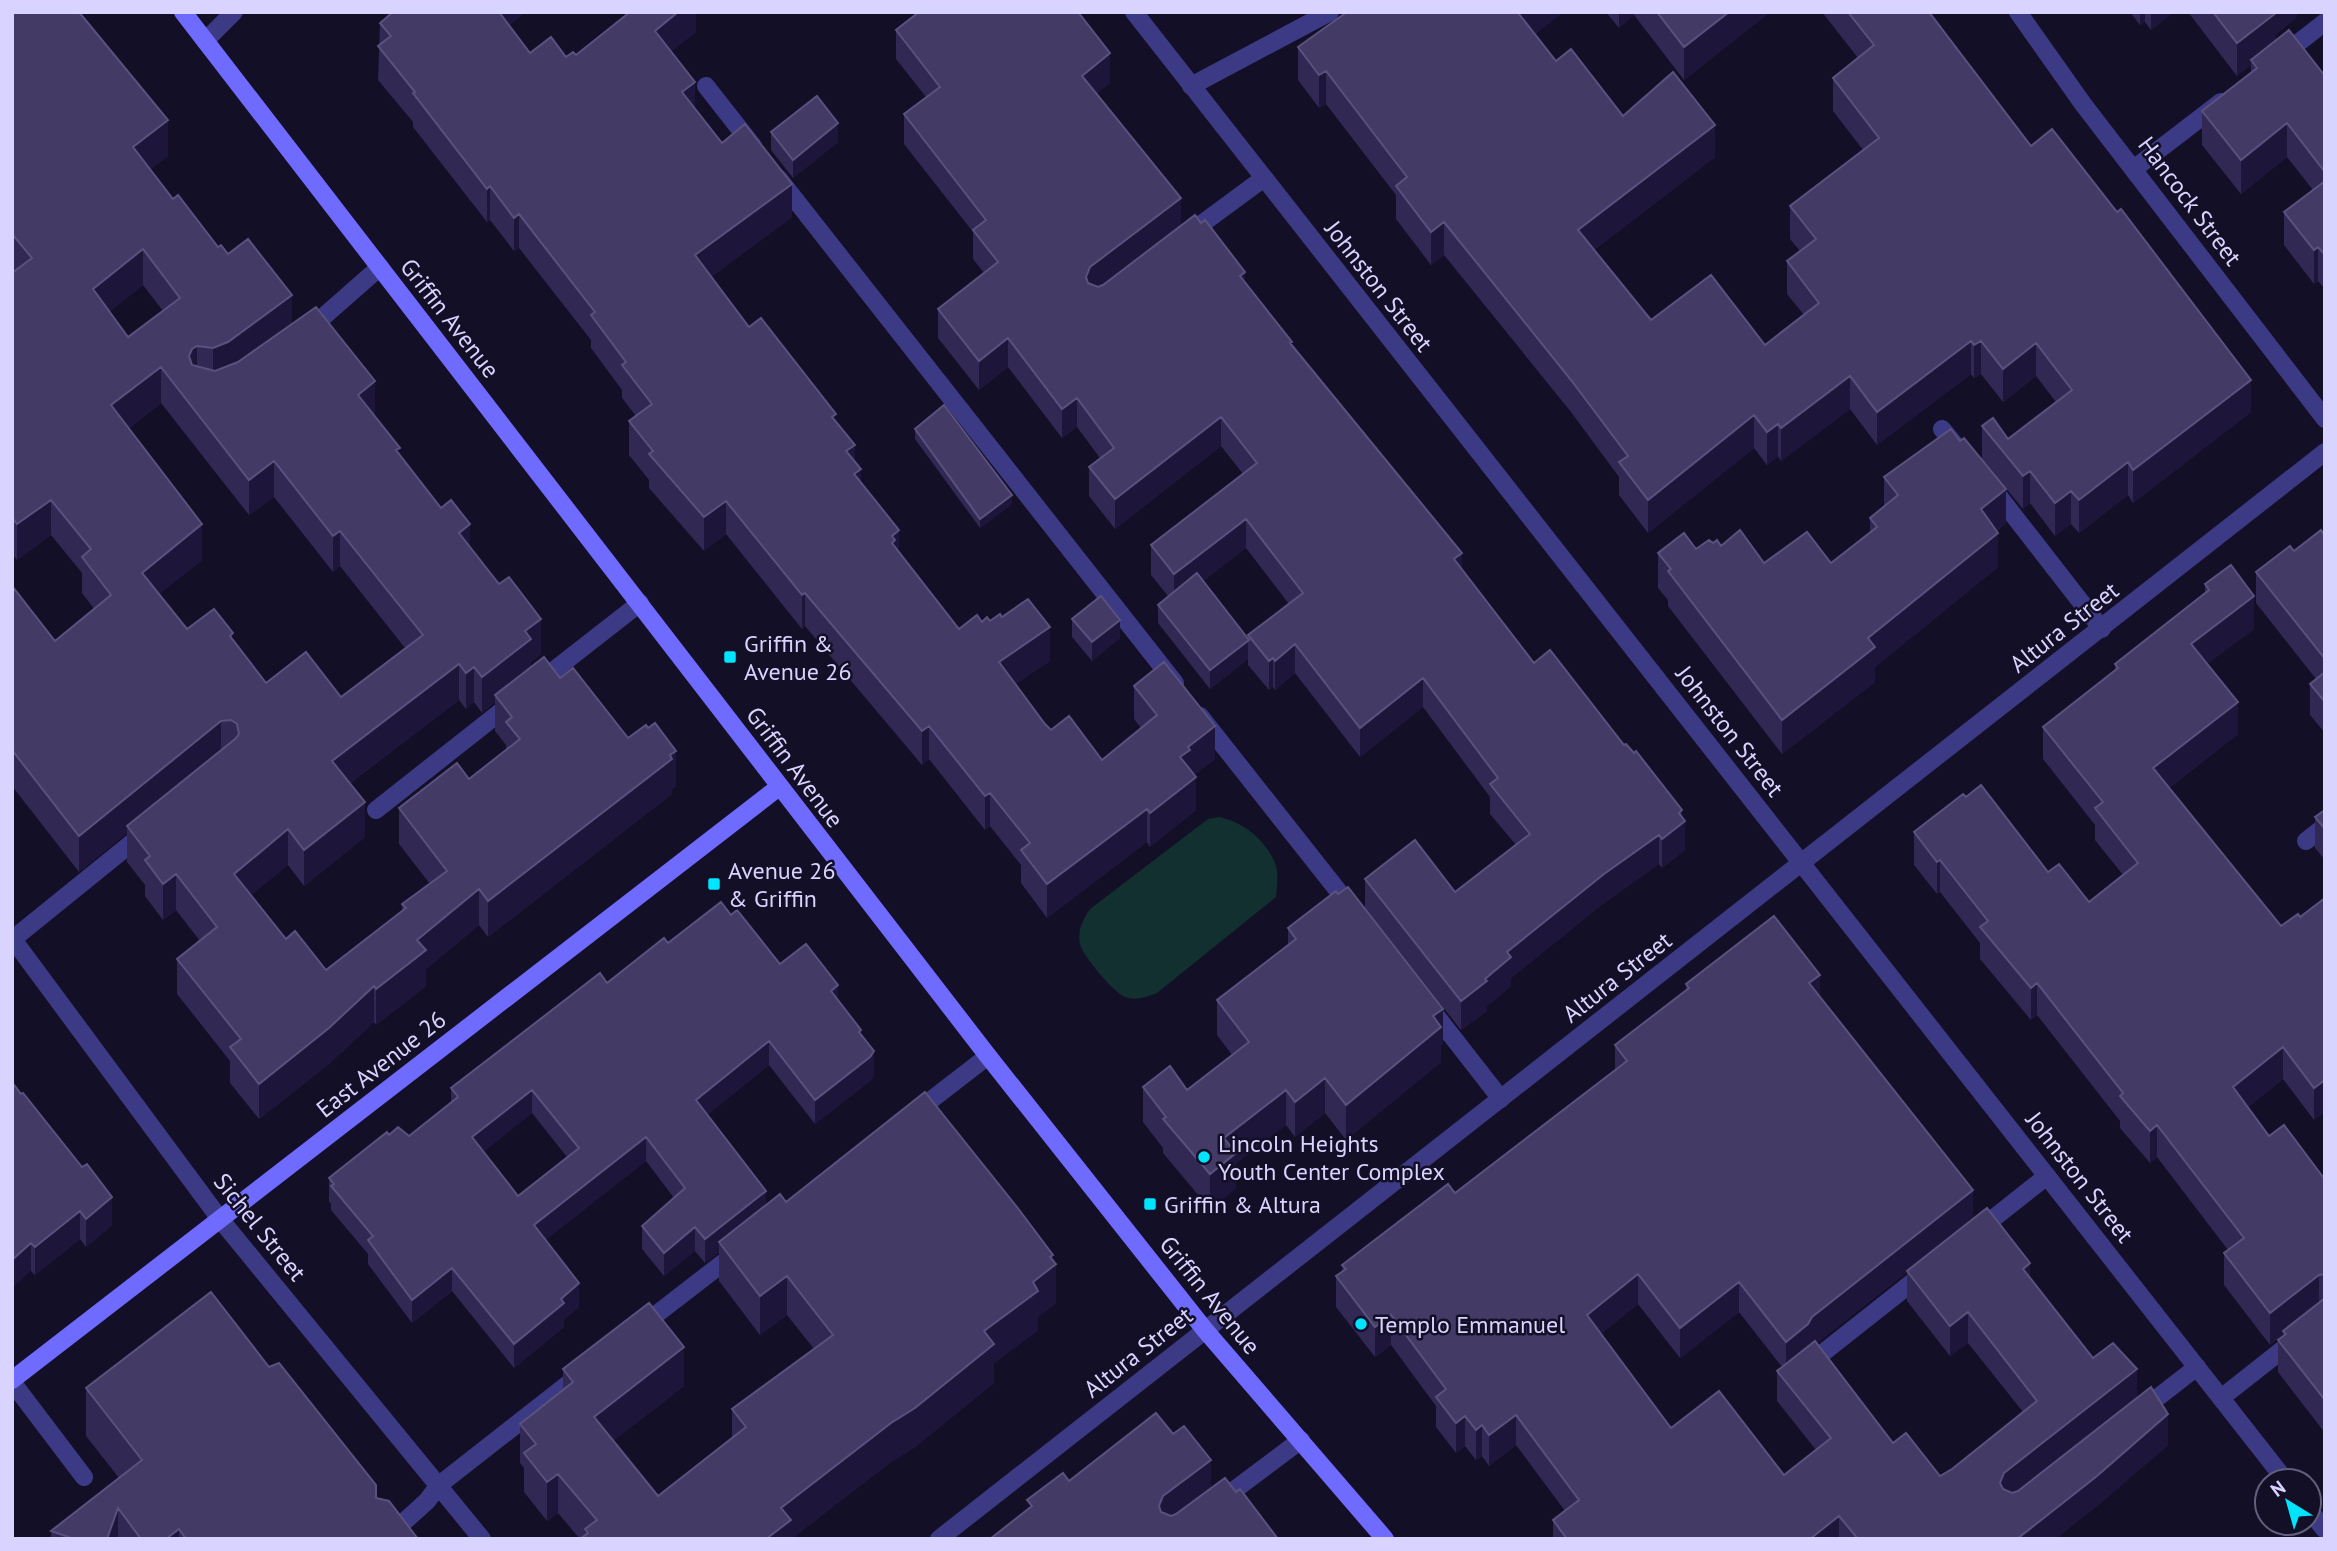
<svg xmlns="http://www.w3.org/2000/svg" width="2337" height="1551" font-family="'PT Sans',sans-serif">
  <rect width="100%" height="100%" fill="#130f26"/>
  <path fill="#12302f" d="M1219,817c24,5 46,22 56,46 4,9 2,24 1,34l-119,96c-11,4 -20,8 -32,4 -11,-4 -43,-42 -45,-53 -3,-14 3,-24 10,-35l118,-90z"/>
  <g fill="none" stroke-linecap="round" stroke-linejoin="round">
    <path stroke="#3d3a85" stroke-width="18" d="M205,41l29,-29
      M706,86l47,60
      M779,179l396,504
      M1188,234l76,-56
      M306,332l74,-65
      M1942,429l18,22
      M1990,485l112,144
      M535,685l105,-82
      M1200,716l154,195
      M376,810l137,-108
      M2306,841l19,-15
      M13,939l131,-106
      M1430,1008l71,91
      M913,1114l75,-58
      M1976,1232l71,-56
      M640,1327l97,-75
      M1819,1356l105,-83
      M12,1382l72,95
      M2221,1398l104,-82
      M2139,1412l58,-45
      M1217,1503l84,-63
      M385,1539l42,-38 12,-16 143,-112"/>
    <path stroke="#3d3a85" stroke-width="18" d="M1134,12l1152,1469
      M2018,12l65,92 242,315
      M2280,57l45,-35
      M1191,86l139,-74
      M2135,168l86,-66
      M12,938l208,281 262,320
      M2309,1510l16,20
      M939,1539l1386,-1087"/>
    <path stroke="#6f6bff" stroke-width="18" d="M183,12l805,1044 217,274 180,209
      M12,1380l767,-593"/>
  </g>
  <path fill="#312854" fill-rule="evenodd" d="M12,12l156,144 -18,13 23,30 45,48 10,7 64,70 83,92 25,39 70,92 71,107 -10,8v6l29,10 68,60 48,48 -4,3v5l-184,143 -9,-12 -53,44v17l-50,39 -2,-3 -45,42 -70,55 -29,-36v-22l-53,-67v-35l23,-18 -24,-31 -13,10 -18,-24v-11l-18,-23v-29l-48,39 -67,-86v-200l43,55 39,-32 -12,-16v-20l-31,-38 -34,25 -5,-6v-281l2,-1 -2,-2zM143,285l20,26 -35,26 -19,-25zM161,403l88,112 25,-18 59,75 7,-6 65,82 -64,49 -75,-14 -33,-43 -46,-11 -28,-35 43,-34 -73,-132zM459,700l7,9 8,-7 8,11 13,-11v29l11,14v5l-37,29 -70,29v36l31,40 -28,20v7l-76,59 -40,-31 -35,-44 37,-30 16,21 61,-49 -15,-54z
    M525,12l-16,13 21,28 36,4 10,-2 120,-43v20l-25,19 24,57 27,35 70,74 -81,60 38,50 87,94 19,40 6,21 38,71 60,76 23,-7 8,-1 12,-4 48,44 -35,23 30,40 6,6 51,30 39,-32 -7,-9v-33l81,73 -21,16 2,35 -46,37 -3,-5 -100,76 -26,-35v-18l-31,-39 -5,4 -56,-71 -7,6 -117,-139 -3,3 -76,-95 -22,17 -55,-63v-8l-20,-25v-34l7,-5 -14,-18v-8l-31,-42v-8l-72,-92 -5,3 -24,-31 -3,2 -74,-95v-5l-35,-42 2,-57z
    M1606,12h164l-86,68 -50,-65 -15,13z
    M1822,12h107l102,134 220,266 -118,91 -5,-8 -49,38 -8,-9 -16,12 -25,-33 -7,6 -41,-50v-33l26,13 48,-37 -20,-26 -33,26 -22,-28 -7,4 -3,-4 -94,71 -27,-36 -69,52 -3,-5 -11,9 -13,-17 -106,85 -29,-38v-18l-48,-65 -127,-157 -13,10 -35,-46v-24l-70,-91 -7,4 -21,-28v-33l237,-12 21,26 67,55 92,41 -121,93 57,70 114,25 39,-30 -17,-21v-33l13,-10 -10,-12v-33l73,-56 -30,-39v-33l25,-20z
    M2130,12h44l-23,18 -6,-8 -5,3z
    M2188,12h109l-1,6 -20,16v6l49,36v213l-7,-8 -4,3 -30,-39v-33l29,-22 -26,-33 -46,37 -39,-49v-34l49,-38v-8l-14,11z
    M896,30l214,53 -13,10 84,133 64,56 47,64 242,317 90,82 58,72 3,33 -23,18 -3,-4 -55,39 -93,75v8l-24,20v5l-26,19 -96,-122v-29l90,13 61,-47 -26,-31v-17l-67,-90 -63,50 -65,-84 -20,17 -2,-3 -4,3 -21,-25v-6l-38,30 -52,-66v-18l10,-9 -17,-21v-30l92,-71 -22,-28 -106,83 -26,-33v-29l11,-9 -23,-31 -15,11 -54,-71 -29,23 -41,-52v-29l46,-36 -11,-14v-27l-69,-88v-30l22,-17 -30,-38zM1246,548l43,56 -41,31v5l-45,-59z
    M771,132l67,10 -45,36 -22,-28z
    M915,429l97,75 -32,24 -65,-89z
    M1884,477l122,46 -9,8 1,36 -123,100v15l-93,72 -114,-148v-6l-10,-12v-35l38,-4 17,-6 51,20h67l39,-31v-14l14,-11z
    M2325,531v202l-15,-18v-31l6,-5 -60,-76v-31l38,-21z
    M2205,584l49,45 -47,35 31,70 -69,54 112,138 19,-9 25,-19v214l-11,8 -31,-41 -35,28 21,29 54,41 2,-2v258l-47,-61v-32l5,-4v-2l-13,11 -46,-60v-32l4,-3 -71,-93 -7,6 -30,-35v-7l-83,-106 -6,5 -51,-61v-16l-40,-51 -3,2 -23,-29v-33l52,-35 82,75 41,30 34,-27 -28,-35v-15l-52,-66v-32l72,-56v-7l90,-71z
    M1072,619l48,19 -28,23 -20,-24z
    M2325,810v50l-10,-12v-31z
    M731,915l49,49 58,36 23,35 13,40 -4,6 -55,43 -46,-59 -62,50 59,90 20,-3 267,58 3,43 -18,14v13l-44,33v20l-79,64 -24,15 -100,77h-211l-22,-26 -11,8 -23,-29v-24l-4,-5v-39l43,-35v-20l121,17 -71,55 45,55 74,-58v-29l82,-60 -27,-34 -27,20 -41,-54v-29l-14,11 -10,-12 -31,25 -22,-27v-23l32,-28 -28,-37 -101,79 34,67 -15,12v8l-50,41 -62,-77 -40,32 -44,-59v-10l-37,-44v-6l-2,-3v-23l60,-43 20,1 42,-33v-15l156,-105 61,-40zM532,1113l35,44 -49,39 -35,-44z
    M1288,928l155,116 -2,1v17l-95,78 -21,-27 -30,24 -9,-12 -50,38v25l-26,21 -47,-56v-5l-20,-26v-35l44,3 45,-35 -15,-20v-35l71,-55z
    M1686,984l134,13 153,222 57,59 63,80 44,40 31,47 -71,61 -42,33h-502v-19l12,-9 -49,-66 -27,21 -7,-10 -6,4 -11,-14 -9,7 -20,-26v-21l-45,-61 -16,12 -39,-50v-31l6,-4v-7l113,-72 160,-123v-25l71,-55zM1907,1272v29l43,55 18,-13 55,69 -71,57 -12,7 -47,-33 -76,-100zM1638,1304l42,54 59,-46 43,55 -5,4v30l39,49 -32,25 -113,-47 -70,-94z
    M12,1082l100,143 -26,22 -6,-8 -45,36 -4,-4z
    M269,1367l107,131 42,41h-367v-8l68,-53 -33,-42v-48z"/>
  <path fill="#1d163a" d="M493,12h32l-32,25z
    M678,12h18v20l-41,32v-33z
    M1522,12h42l-45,35v-33z
    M1619,12h15v3l-15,13z
    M1729,12h41l-86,68v-33z
    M2140,12h5v10l-5,3z
    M2151,12h23l-23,18z
    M2270,12h27l-1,6 -20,16v12l-25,14v5l-14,11v-33z
    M1110,53v30l-28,22v-29z
    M1326,71v33l-7,4v-33z
    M695,82v33l-13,-23z
    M168,120v36l-35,27v-36z
    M838,123v19l-45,36v-18z
    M2287,123v34l-46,37v-34z
    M1715,125v32l-137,105v-32z
    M792,184v33l-97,72v-34z
    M490,186v34l-3,2v-33z
    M1181,198v29l-91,69 -4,-19 4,-10z
    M519,214v34l-5,3v-33z
    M1444,222v33l-13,10v-33z
    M2318,247v34l-4,3v-34z
    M143,249v36l-50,40v-36z
    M1245,272v29l-5,-25z
    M292,295v35l-79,54v-36z
    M1008,338v29l-29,23v-29z
    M1971,341v33l-94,71v-33z
    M1981,341v33l-7,4v-33z
    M2036,343v33l-33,26v-33z
    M197,346v36l-8,-26 3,-7z
    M161,367v36l-50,38v-36z
    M1850,376v33l-69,52v-33z
    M2251,380v32l-118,91v-33z
    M375,381v36l-17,-22z
    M1077,398v29l-15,11v-29z
    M1754,415v33l-106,85v-33z
    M1221,417v29l-106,83v-30z
    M1778,424v32l-11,9v-33z
    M855,445v29l6,-5v34l-15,-52z
    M274,461v36l-25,18v-35z
    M2128,462v33l-49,38v-33z
    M2030,471v32l-7,6v-33z
    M2006,489v34l-25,21v-35z
    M2071,491v33l-16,12v-33z
    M1012,495v9l-32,24v-9z
    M51,500v35l-34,25v-36z
    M726,501v33l-22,17v-34z
    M1246,519v29l-72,56v-30z
    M202,524v36l-60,48v-35z
    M470,524v36l-11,-27z
    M899,530v33l-7,13v-40z
    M340,531v35l-7,6v-36z
    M1998,533v34l-123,100v15l-93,72v-34l86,-82z
    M1462,553v29l-8,-23z
    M805,593v33l-3,3v-34z
    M2254,596v33l-63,47v-32z
    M541,619v35l-10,8v12l-36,21v7l-13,11v-36l43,-46z
    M1120,620v18l-28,23v-19z
    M1050,627v34l-51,35v-34z
    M1248,640v19l-38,30v-19z
    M1295,644v29l-20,17v-29z
    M1273,658v29l-4,3v-29z
    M459,664v36l-127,96v-35z
    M474,667v35l-8,7v-36z
    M1423,678v29l-63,50v-29z
    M2238,702v32l-85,66v-32z
    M221,721v36l-94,69v7l-48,39v-36z
    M929,726v33l-7,6v-34z
    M1215,726v33l-25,19 6,-1v33l-46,37v-34l30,-56 8,-10z
    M676,751v35l-4,3v5l-184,143v-36z
    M990,793v33l-5,4v-34z
    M365,802v35l-61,49v-36z
    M1147,809v33l-100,76v-34z
    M1682,810v13l3,-2v29l-23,18v-29l17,-26z
    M288,829v36l-54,44v-35z
    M1659,835v29l-55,39 -93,75v8l-24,20v5l-26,19v-29l46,-49 97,-78z
    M1940,860v32l-3,2v-32z
    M176,874v36l-13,10v-36z
    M479,889v36l-53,44v17l-50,39v-36l41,-49z
    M1820,975v30l-11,-22z
    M2037,983v32l-6,5v-32z
    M838,985v24l-7,-18z
    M374,986v36l-45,42 -70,55v-35z
    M1443,1009v35l-2,1v17l-95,78v-35l87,-89z
    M769,1041v24l-73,59v-24z
    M2283,1047v32l-50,41v-33z
    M874,1051v24l-4,6 -55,43v-24z
    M1325,1078v35l-30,24v-35z
    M2325,1080v32l-11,8v-32z
    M532,1090v23l-60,48v-24z
    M1286,1090v35l-50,38v25l-26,21v-35l14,-36z
    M2157,1125v32l-7,6v-32z
    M646,1137v24l-112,88v-24z
    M1973,1190v30l-161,127 -26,25v-30l26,-25z
    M766,1191v24l-47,27v10l-14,11v-24z
    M112,1197v28l-26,22v-28z
    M80,1211v28l-45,36v-28z
    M695,1227v24l-31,25v-23z
    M31,1243v28l-19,17v-28z
    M1053,1255v12l3,-3v39l-18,14v13l-44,33v20l-79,64 -24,15 -100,77h-25l15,-31 203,-177 49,-49 17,-25z
    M2030,1263v30l-7,-24z
    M452,1268v23l-40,32v-23z
    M1638,1274v30l-51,42v-31z
    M2319,1275v32l-36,24v3l-13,11v-32z
    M787,1276v39l-27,20v-39z
    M1739,1282v30l-59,46v-30z
    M579,1283v24l-15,12v8l-50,41v-24l47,-45z
    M1968,1312v31l-18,13v-30z
    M1391,1315v30l-16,12v-30z
    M684,1347v39l-90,70v-39z
    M2137,1369v30l-133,104 -4,-20 4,-10z
    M2168,1414v31l-71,61 -42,33h-38z
    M1516,1415v30l-27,21v-31z
    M1465,1416v30l-9,7v-30z
    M1482,1425v31l-6,4v-30z
    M1211,1460v34l-48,36 -4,-24 4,-10z
    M558,1474v39l-11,8v-39z
    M118,1508v31h-11z
    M1839,1516v23h-29z
    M179,1529v10h-13z"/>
  <path fill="#433a66" stroke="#5a527e" stroke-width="2" fill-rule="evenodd" d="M12,12h67l89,108 -35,27 40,52 5,-4 40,52 3,-2 7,9 20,-15 44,56 -64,47 -15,6 -16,-2 -5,3 -3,7 3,9 23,6 23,-9 78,-55 59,74 -17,14 42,53 -4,2 45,58 10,-8 19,24 -11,9 40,51 10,-7 32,42 -16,12 6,8 -49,38 -8,-10 -8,6 -7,-9 -127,97 33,41 -61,48 -16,-21 -54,45 52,65 9,-8 31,39 80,-62 -4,-4 45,-33 -48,-63 58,-45 12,16 51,-40 -14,-17 6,-5 -17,-22 49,-38 16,21 13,-10 55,70 18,-13 2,3 7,-5 21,28 -6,4 2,4 -184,142 -9,-12 -62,51 9,10 -50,39 -2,-3 -45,42 -70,56 -29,-37 11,-8 -64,-80 40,-32 -41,-53 -13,10 -18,-24 5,-4 -23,-30 108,-87 4,-5 -2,-10 -6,-4 -10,1 -142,115 -67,-86v-164l43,55 56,-46 -29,-38 9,-8 -40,-49 -34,24 -5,-6v-245l20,-15 -20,-24zM143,249l37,49 -52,39 -35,-48zM161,367l88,113 25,-19 59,75 7,-5 83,104 -82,62 -35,-45 -40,31 -36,-47 3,-3 -19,-24 -27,20 -45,-56 60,-49 -91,-119z
    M393,12h106l31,41 21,-16 15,20 7,-5 3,3 54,-43h48l-23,19 40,51 -13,10 40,51 23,-19 47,60 -97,71 54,72 12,-9 75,96 -4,3 23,28 -9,6 15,18 -7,5 45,56 -7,6 3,4 -3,3 67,86 18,-14 5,7 5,-5 3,4 10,-7 2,3 26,-18 22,28 -51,35 46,62 6,6 18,-14 33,44 55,-45 -23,-29 30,-24 51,64 -27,21 2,3 -10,7 16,20 -46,36 -3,-4 -100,75 -26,-34 9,-7 -40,-50 -5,3 -56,-70 -7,5 -117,-138 -3,2 -76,-94 -22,16 -55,-63 4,-3 -24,-30 23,-17 -30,-39 4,-3 -35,-47 4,-3 -76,-98 -5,4 -24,-32 -3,3 -74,-96 2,-1 -37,-46 13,-10 -11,-13z
    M919,12h159l32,41 -28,23 99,122 -91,69 -4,10 2,6 10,4 5,-2 92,-70 6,8 4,-3 40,52 -5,4 52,66 -2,1 172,210 -8,6 80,104 16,-13 74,95 2,-1 8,9 2,-2 46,59 -3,3 6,8 -23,18 -3,-4 -55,39 -97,78 4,5 -26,22 2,2 -26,20 -96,-122 50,-39 40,52 75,-58 -40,-50 8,-6 -75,-100 -63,50 -65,-84 -20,17 -2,-3 -4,3 -21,-26 55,-42 -57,-74 -72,55 -23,-29 106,-82 -36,-46 -106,82 -26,-32 25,-19 -37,-50 -15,11 -54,-71 -29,23 -41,-52 60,-47 -25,-32 13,-10 -82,-106 36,-27 -44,-57z
    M1347,12h175l-3,2 37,47 15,-12 52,67 50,-44 42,53 -137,105 73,90 60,-45 54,70 54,-42 -32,-42 29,-22 -26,-33 89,-68 -46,-60 41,-33 -26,-33h81l102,134 21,-17 65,83 4,-3 130,171 -118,90 -5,-8 -49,38 -8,-9 -16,12 -25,-32 -7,5 -41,-50 11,-8 15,21 64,-49 -36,-47 -33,26 -22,-28 -7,4 -3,-4 -94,71 -27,-36 -69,52 -3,-4 -11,8 -13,-17 -106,85 -29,-38 9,-6 -57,-76 -127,-158 -13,10 -35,-46 11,-9 -81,-106 -7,4 -21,-28z
    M1657,12h72l-45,35z
    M2213,12h62l1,1 -39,30z
    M2289,30l36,46v96l-38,-49 -46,37 -39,-49 55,-43 -6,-8z
    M817,96l21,27 -45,37 -22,-28z
    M2325,181v74l-7,-8 -4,3 -30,-38z
    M944,405l68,90 -32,24 -65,-90z
    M1951,429l9,12 4,-3 42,51 -25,20 17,24 -130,105 7,9 -93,73 -114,-149 3,-2 -13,-16 26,-20 12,16 13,-9 4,3 4,-3 4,6 19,-16 24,33 43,-31 24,31 46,-36 -7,-9 28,-23 -14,-18z
    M2321,530l2,3 2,-2v128l-69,-87 34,-26 4,5z
    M2231,565l23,31 -63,48 47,58 -85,66 128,158 17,-12 2,3 25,-19v182l-11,8 -31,-41 -50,40 36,49 15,-11 39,52 2,-2v99l-6,1 -49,38 -46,-60 20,-15 -87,-113 -7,6 -30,-35 3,-3 -86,-110 -6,5 -51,-61 8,-6 -48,-61 -3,2 -23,-30 49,-38 3,3 15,-12 67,87 11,-8 30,38 49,-39 -43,-55 8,-6 -60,-75 75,-59 -3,-4 94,-74 -4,-6z
    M1197,573l52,67 -39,30 -52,-65z
    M1101,596l19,24 -28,22 -20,-23z
    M2325,672v30l-15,-18z
    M2325,810v19l-10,-12z
    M1348,887l95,122 -10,7 8,11 -95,78 -21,-27 -30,24 -9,-12 -62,48 12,15 -26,21 -47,-55 3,-2 -23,-30 27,-21 17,24 62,-48 -32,-42 79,-61 -8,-11 48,-37 2,3z
    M721,902l10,13 6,-5 43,54 26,-20 32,41 -7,6 30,39 -2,2 15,19 -4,6 -55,43 -46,-59 -73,59 70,91 -61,48 -10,-12 -31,26 -22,-27 43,-38 -39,-51 -112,88 45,58 -18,16 3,4 -50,41 -62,-76 -40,32 -44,-60 5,-4 -42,-50 3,-2 -5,-6 58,-46 2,3 9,-8 11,9 49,-39 -7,-9 149,-115 7,10 57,-45 4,5zM532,1090l47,58 -61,48 -46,-59z
    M1774,916l46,59 -11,8 164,207 -161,127 -4,7 -22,18 -47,-60 -59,46 -42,-54 -51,41 84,113 48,-37 65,84 47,-37 -54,-67 38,-30 78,102 13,-10 34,43 12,-7 85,-68 -69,-89 -18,14 -43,-55 80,-63 43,55 -7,6 70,89 20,-15 24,26 -133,104 -4,10 3,6 9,4 6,-2 133,-104 17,27 -71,62 -80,63h-159l-19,-23 -29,23h-243l-14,-19 26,-20 -63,-85 -27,20 -7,-10 -6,5 -11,-14 -9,7 -20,-26 10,-8 -55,-74 -16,12 -39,-51 10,-7 -4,-4 106,-81 7,9 172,-132 -12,-16 74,-57 -3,-4z
    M12,1082l9,12 2,-1 59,74 5,-3 25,33 -26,22 -6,-8 -45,36 -4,-4 -19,17z
    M925,1092l92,115 36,48 -3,2 6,7 -23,18 5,9 -54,40 10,13 -79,64 -24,15 -110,85 10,12 -25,19h-186l8,-6 -3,-4 12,-9 -39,-46 -11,8 -23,-29 12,-9 -16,-20 53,-42 -10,-13 86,-66 35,44 -90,70 64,79 88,-69 -14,-18 101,-74 -46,-59 -27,20 -41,-54 61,-48 6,8z
    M211,1292l58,75 10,-4 97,122v13l13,3 29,38h-232l-7,-10 -13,10h-25l-23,-31 -11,31h-33l-23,-8 91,-71 -56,-72z
    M2325,1298v102l-47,-60 8,-6 -3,-3z
    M1156,1413l17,21 11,-8 27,34 -48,36 -4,10 2,6 10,4 5,-2 49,-36 11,14 4,-3 38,50h-156l-1,-1 -1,1h-130l42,-33 -5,-6 36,-27 6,8z"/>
  <g fill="#00e5ff" stroke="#130f26" stroke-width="2.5">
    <rect x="723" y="650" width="14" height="14" rx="3.5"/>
    <rect x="707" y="877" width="14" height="14" rx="3.5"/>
    <circle cx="1204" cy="1157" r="7"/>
    <rect x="1143" y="1197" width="14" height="14" rx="3.5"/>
    <circle cx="1361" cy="1324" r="7"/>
  </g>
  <g text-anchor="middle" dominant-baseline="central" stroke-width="5" stroke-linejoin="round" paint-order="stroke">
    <g font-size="24" fill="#d9d4ff" stroke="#130f26">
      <text transform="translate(2190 201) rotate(53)">Hancock Street</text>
      <text transform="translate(1379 286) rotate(52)">Johnston Street</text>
      <text transform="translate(450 318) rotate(52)">Griffin Avenue</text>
      <text transform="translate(2064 627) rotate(-38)">Altura Street</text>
      <text transform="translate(1730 731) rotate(52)">Johnston Street</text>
      <text transform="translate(795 767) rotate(53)">Griffin Avenue</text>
      <text transform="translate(1617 977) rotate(-38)">Altura Street</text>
      <text transform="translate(381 1064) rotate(-38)">East Avenue 26</text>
      <text transform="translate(2080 1177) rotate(52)">Johnston Street</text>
      <text transform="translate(260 1227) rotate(51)">Sichel Street</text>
      <text transform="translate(1210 1295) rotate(51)">Griffin Avenue</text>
      <text transform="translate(1138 1352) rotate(-38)">Altura Street</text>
    </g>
    <g font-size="24" fill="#d9d4ff" stroke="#130f26" text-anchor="start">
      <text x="744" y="643">Griffin &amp;<tspan x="744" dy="28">Avenue 26</tspan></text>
      <text x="728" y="870">Avenue 26<tspan x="728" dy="28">&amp; Griffin</tspan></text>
      <text x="1218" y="1143">Lincoln Heights<tspan x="1218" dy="28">Youth Center Complex</tspan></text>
      <text x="1164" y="1204">Griffin &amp; Altura</text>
      <text x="1375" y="1324">Templo Emmanuel</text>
    </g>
  </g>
  <rect width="2337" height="1551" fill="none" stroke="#d9d4ff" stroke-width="28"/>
  <g transform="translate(2288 1502) rotate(323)"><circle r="33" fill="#130f26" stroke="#625e7d" stroke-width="2"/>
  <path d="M0-5L12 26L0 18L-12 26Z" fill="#00e5ff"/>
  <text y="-10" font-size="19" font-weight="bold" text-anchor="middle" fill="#d9d4ff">N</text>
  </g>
</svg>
